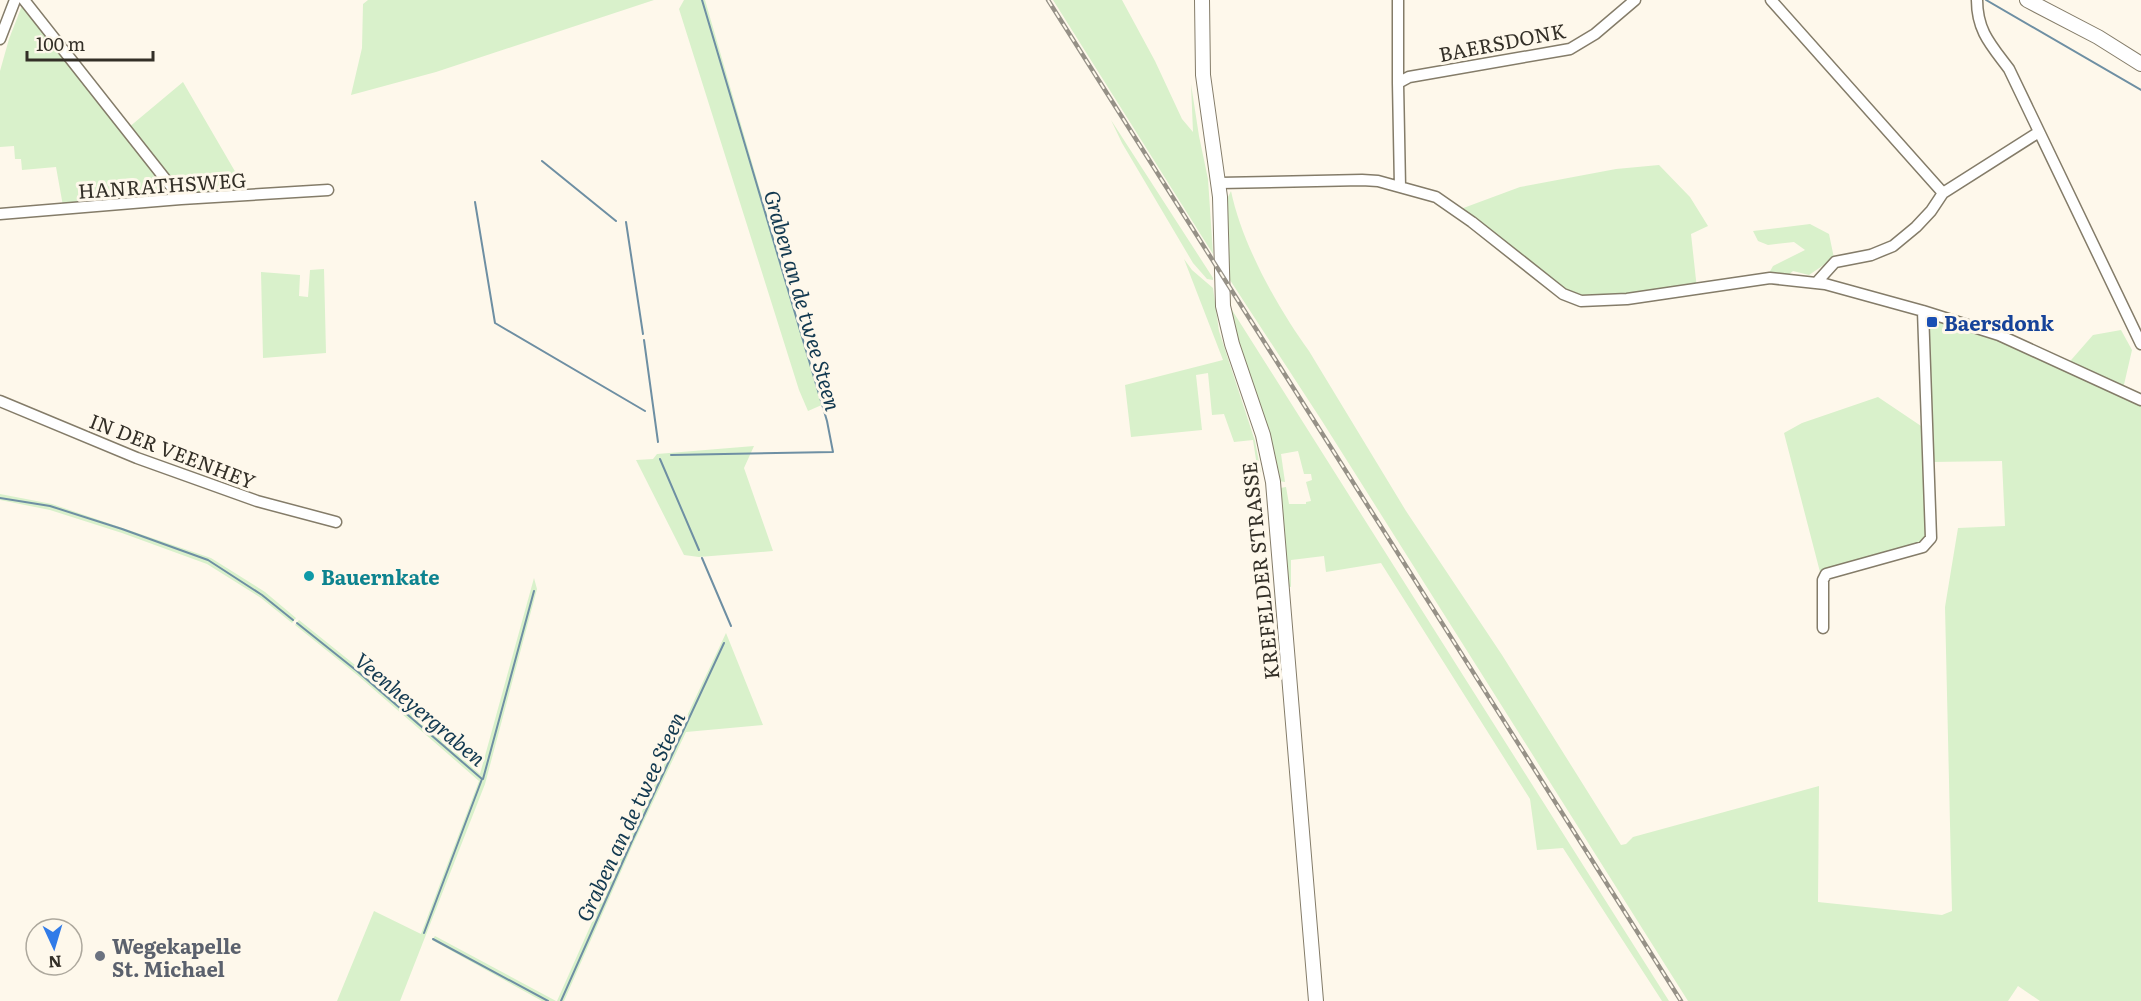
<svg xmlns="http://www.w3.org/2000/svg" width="2141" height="1001" font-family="Literata,serif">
  <rect width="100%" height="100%" fill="#fef8eb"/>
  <path fill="#d9f1cb" d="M368,0h286l-218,72 -85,23 11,-47 1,-44z
    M684,0h21l111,384 8,20 -16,7 -9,-21 -120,-381z
    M1053,0h69l33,61 27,58 11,13 -2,-48 8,52 9,43 5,75z
    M23,3l149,190 -1,4 -108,9 -7,-39 -34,3 -1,-11h-6l-1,-13 -14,1v-76l9,-32z
    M183,82l64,110 -61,4 -8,-4 -50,-64z
    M1111,120l102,158v2l-6,-1 -14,-16 -71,-120z
    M1659,165l31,32 18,29 -17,8 6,55 -94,11 -39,-6 -106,-84 62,-23 96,-18z
    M1231,191c11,53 46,116 78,160l97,160 96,144 119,190 5,-1 7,-7 186,-51 -1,116 124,13 10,-4 -7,-304 13,-79 47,-2 -3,-65 -70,1 -9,-149 110,39 32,15 28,-32 28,-5 11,20 -9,39 18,13v599h-101l-22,-15 -10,15h-320l-366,-580 -94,-144 -2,-76z
    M1810,224l19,10 5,24 -25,17 -16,-4 -7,6 -18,-2 5,-9 32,-16 -11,-8 -26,3 -10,-4 -5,-10z
    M1184,259l8,11 21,18 6,43 36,110 6,31 -3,1 -5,-33 -19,2 -10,-28 -12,1 -4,-42 -12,2 6,55 -71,7 -6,-52 98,-25z
    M324,269l2,84 -63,5 -2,-86 39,3 -1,21 9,1 2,-27z
    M1229,303l3,7 437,691h-7l-99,-153 -26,2 -7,-51 -149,-236 -55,9 -2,-16 -33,4v27l-3,-1 -8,-98 6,-1 3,17h17v-2l5,-1 -5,-19 6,-2 -1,-6h-7l-6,-23 -17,3 4,28 -7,-1 -38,-130z
    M1878,397l46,31 4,108 -5,7 -103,29 -36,-139 18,-10z
    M754,446l-10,22 29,83 -74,6 -15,-2 -48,-95 17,-1 4,-5z
    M0,494l52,10 159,54 54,34 31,26 -4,5 -31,-25 -54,-34 -85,-31 -72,-23 -50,-10z
    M534,578l3,11 -52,195 -85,217h-63l37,-90 47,23 58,-153 -123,-107 -61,-49 4,-5 61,49 120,105z
    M726,633l37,92 -77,7 -52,110 -70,159h-7l72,-162z
    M435,936l121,65h-14l-110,-61z"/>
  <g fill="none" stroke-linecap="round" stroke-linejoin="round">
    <path stroke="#6e8fa3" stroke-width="2" d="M1986,0l155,90
      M542,161l74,60
      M475,202l20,121 150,88
      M626,222l17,112
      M644,340l14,102
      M671,455l162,-3 -6,-31 -125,-421
      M660,459l39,91
      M0,498l50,8 72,23 86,31 54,35 31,25
      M702,558l29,68
      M297,623l60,48 125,108 -58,154
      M483,779l51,-188
      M433,939l115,62
      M561,1001l71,-160 92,-198"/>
    <g stroke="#847c69" stroke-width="13">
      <path id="minor" d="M24,0l157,199
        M1398,0v83
        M1771,0l172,193
        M1977,0c0,31 14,45 32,69l132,275
        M0,39l15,-39
        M1219,183l143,-3 16,1 58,16 36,25 91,72 18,7 46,-2 143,-21 55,6 98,27 76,24 142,65
        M1400,187l-2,-104 11,-6 161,-28 25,-15 40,-34
        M0,214l181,-15 147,-9
        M1816,283l19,-21 36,-7 22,-9 23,-19 15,-16 12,-18 96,-61
        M0,401l137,57 120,43 79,21
        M1823,628v-48l3,-6 97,-27 8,-9 -8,-227"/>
    </g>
    <g stroke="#847c69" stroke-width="16">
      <path id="major" d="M1202,0l1,75 17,122 3,109 9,38 31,91 10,47 43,519
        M2027,0l71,37 43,27"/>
    </g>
    <use href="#minor" stroke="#fff" stroke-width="10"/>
    <use href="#major" stroke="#fff" stroke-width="14"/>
    <g stroke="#969187" stroke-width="4.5">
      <path id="rail" d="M1048,0l633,1001"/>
    </g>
    <use href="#rail" stroke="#fef8eb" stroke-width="2" stroke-dasharray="7" stroke-linecap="butt"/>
  </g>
  <rect fill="#1a4fb4" stroke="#fef8eb" stroke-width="2" x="1926" y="316" width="12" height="12" rx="3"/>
  <circle fill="#0f9aa8" stroke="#fef8eb" stroke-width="2" cx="309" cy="576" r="6"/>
  <circle fill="#6b7280" stroke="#fef8eb" stroke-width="2" cx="100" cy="956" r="6"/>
  <g text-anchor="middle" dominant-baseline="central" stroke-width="6" stroke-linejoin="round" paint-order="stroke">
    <g font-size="20" fill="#332f27" stroke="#fef8eb">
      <text transform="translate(1502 41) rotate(-11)">BAERSDONK</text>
      <text transform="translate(162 184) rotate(-4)">HANRATHSWEG</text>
      <text transform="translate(173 450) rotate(21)">IN DER VEENHEY</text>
      <text transform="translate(1259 571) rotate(-96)">KREFELDER STRASSE</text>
    </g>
    <g font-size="20" font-weight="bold" fill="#164399" stroke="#fef8eb" text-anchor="start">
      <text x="1944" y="322">Baersdonk</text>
    </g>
    <g font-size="20" font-weight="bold" fill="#0d838f" stroke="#fef8eb" text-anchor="start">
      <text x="321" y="576">Bauernkate</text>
    </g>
    <g font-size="20" font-weight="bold" fill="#5b616d" stroke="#fef8eb" text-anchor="start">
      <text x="112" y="945">Wegekapelle<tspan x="112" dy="23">St. Michael</tspan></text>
    </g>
    <g font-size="21" font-style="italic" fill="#123950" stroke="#fef8eb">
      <text transform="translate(804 300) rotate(74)">Graben an de twee Steen</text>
      <text transform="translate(421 708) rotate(40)">Veenheyergraben</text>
      <text transform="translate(629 816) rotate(-65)">Graben an de twee Steen</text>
    </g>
  </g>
  <g transform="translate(54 947) rotate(176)"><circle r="28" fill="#fef8eb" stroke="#ada89d" stroke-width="1.5"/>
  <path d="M0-4.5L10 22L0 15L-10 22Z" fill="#317be8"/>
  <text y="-9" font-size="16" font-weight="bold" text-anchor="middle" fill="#332f27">N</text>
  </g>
  <path d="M27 51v9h126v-9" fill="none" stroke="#332f27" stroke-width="3"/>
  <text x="36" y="51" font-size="18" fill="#332f27" stroke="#fef8eb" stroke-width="4.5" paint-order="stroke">100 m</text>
</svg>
